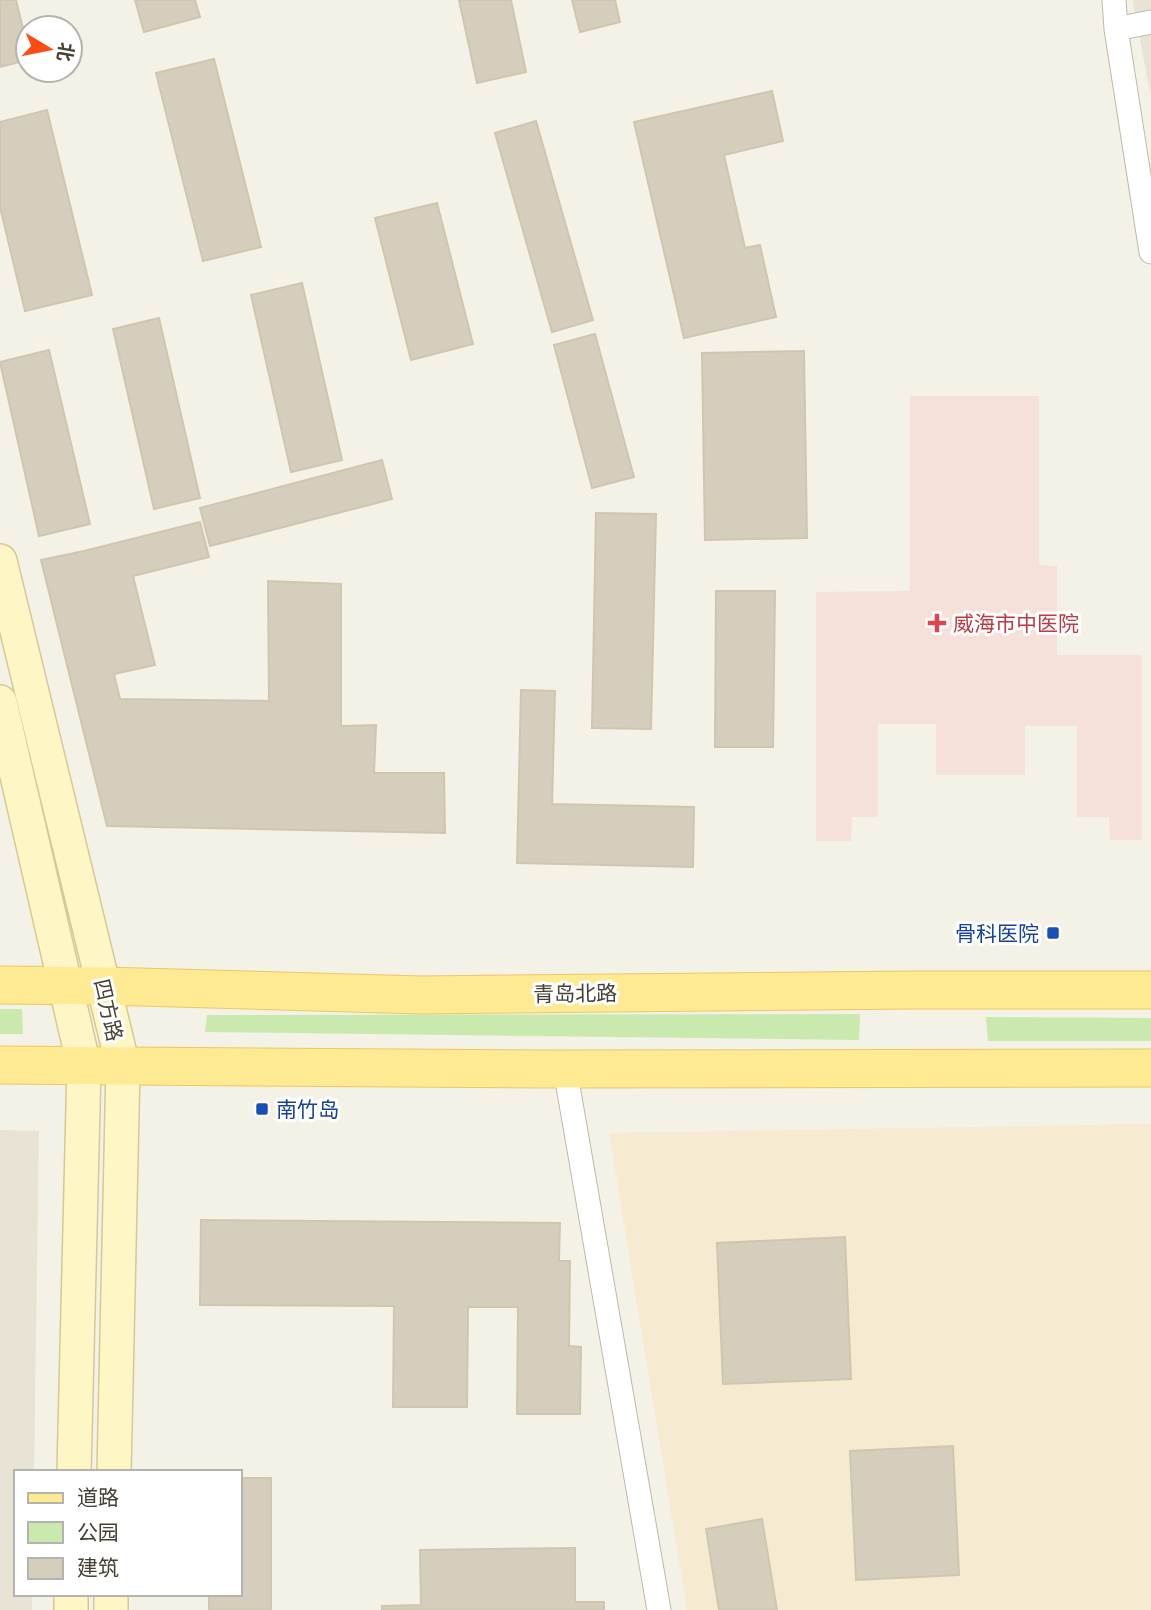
<svg xmlns="http://www.w3.org/2000/svg" width="1151" height="1610" font-family="Quicksand,'Noto Sans SC',sans-serif">
  <rect width="100%" height="100%" fill="#f4f1e7"/>
  <path fill="#e8e3d4" d="M1133,0h18v97l-18,-94z
    M0,1130l39,1 -5,341h-18v122h16v16h-32z"/>
  <path fill="#f6ead1" d="M1151,1124v486h-464l-78,-477z"/>
  <path fill="#f5e0da" d="M910,396h129v169l18,1v89h85v185h-32l-1,-23h-32v-91h-52v49h-89v-51h-58v93h-26l-1,24h-35v-249l94,-1z"/>
  <path fill="#c9e9ae" d="M0,1009h22l1,25h-23z
    M860,1014l-1,26 -654,-8 2,-17z
    M986,1017l165,1v23h-163z"/>
  <path fill="#d6cebc" stroke="#d0c6af" stroke-width="2" d="M0,0h16l12,49v11l-28,7z
    M135,0h60l5,17 -56,15z
    M459,0h52l15,72 -49,11z
    M572,0h43l5,22 -40,10z
    M214,59l47,188 -58,14 -47,-188z
    M772,91l11,50 -59,14 21,93 15,-3 16,72 -92,21 -50,-216z
    M47,110l45,185 -67,16 -25,-104v-85z
    M536,121l57,199 -41,12 -57,-199z
    M437,203l36,141 -62,16 -36,-142z
    M302,283l40,177 -51,12 -40,-177z
    M159,318l41,180 -46,11 -41,-180z
    M595,334l39,143 -42,11 -38,-143z
    M49,350l41,174 -51,12 -39,-174z
    M804,351l3,187 -102,2 -3,-187z
    M382,460l10,39 -182,47 -10,-38z
    M596,513l60,1 -5,215 -59,-1z
    M200,522l9,35 -76,19 22,89 -41,9 6,25 149,2 -1,-120 73,3v142l35,-1 -2,48h70l1,60 -338,-7 -66,-266 43,-9z
    M716,591h59l-2,156h-58z
    M521,690l34,1 -3,113 142,3 -1,60 -176,-4z
    M201,1220l359,3 -1,38h11l-1,85 12,1 -1,67h-63l1,-107h-50l-1,100h-74l1,-101 -194,-1z
    M845,1237l6,142 -128,5 -6,-141z
    M953,1446l6,129 -103,5 -6,-129z
    M240,1478h31v132h-62v-16h31z
    M762,1519l15,91h-58l-13,-81z
    M575,1548v54h29v8h-222v-4l39,-1 -1,-55z"/>
  <g fill="none" stroke-linecap="round" stroke-linejoin="round">
    <g stroke="#bfb9a9" stroke-width="25">
      <path id="minor" d="M1114,0l2,29 35,223
        M1116,29l35,-7
        M565,1069l94,541"/>
    </g>
    <g stroke="#d5c995" stroke-width="36">
      <path id="secondary" d="M0,561l123,505 -9,406
        M0,702l84,364 -10,406
        M71,1610v-16
        M111,1610v-16"/>
    </g>
    <g stroke="#e6ca62" stroke-width="39">
      <path id="primary" d="M0,985l103,1 318,9 491,-5h239
        M0,1065l540,4 611,-1"/>
    </g>
    <use href="#minor" stroke="#fff" stroke-width="23"/>
    <use href="#secondary" stroke="#fff6c5" stroke-width="33"/>
    <use href="#primary" stroke="#ffea94" stroke-width="37"/>
  </g>
  <path fill="#e0444e" stroke="#fff" stroke-width="2.5" d="M933.5 612.5h7v7h7v7h-7v7h-7v-7h-7v-7h7z"/>
  <g fill="#1a4fb4" stroke="#fff" stroke-width="2.5">
    <rect x="1046" y="926" width="14" height="14" rx="3.5"/>
    <rect x="255" y="1102" width="14" height="14" rx="3.5"/>
  </g>
  <g text-anchor="middle" dominant-baseline="central" stroke-width="6" stroke-linejoin="round" paint-order="stroke">
    <g font-size="21" fill="#be3a42" stroke="#fff" text-anchor="start">
      <text x="953" y="623">威海市中医院</text>
    </g>
    <g font-size="21" fill="#164399" stroke="#fff" text-anchor="end">
      <text x="1039" y="933">骨科医院</text>
      <text x="276" y="1109" text-anchor="start">南竹岛</text>
    </g>
    <g font-size="21" fill="#474135" stroke="#fff">
      <text transform="translate(575 993) rotate(-1)">青岛北路</text>
      <text transform="translate(109 1010) rotate(77)">四方路</text>
    </g>
  </g>
  <rect x="14" y="1470" width="228" height="126" fill="#ffffff" stroke="#b5b3ae" stroke-width="2"/>
  <rect x="28" y="1493" width="35" height="10" fill="#ffea94" stroke="#b5b3ae" stroke-width="2"/>
  <text x="77" y="1505" font-size="21" fill="#474135">道路</text>
  <rect x="28" y="1522" width="35" height="21" fill="#c9e9ae" stroke="#b5b3ae" stroke-width="2"/>
  <text x="77" y="1540" font-size="21" fill="#474135">公园</text>
  <rect x="28" y="1558" width="35" height="21" fill="#d6cebc" stroke="#b5b3ae" stroke-width="2"/>
  <text x="77" y="1575" font-size="21" fill="#474135">建筑</text>
  <g transform="translate(49 49) rotate(100)"><circle r="33" fill="#ffffff" stroke="#b5b3ae" stroke-width="2"/>
  <path d="M0-5L12 26L0 18L-12 26Z" fill="#fe4a13"/>
  <text y="-10" font-size="19" font-weight="bold" text-anchor="middle" fill="#474135">北</text>
  </g>
</svg>
